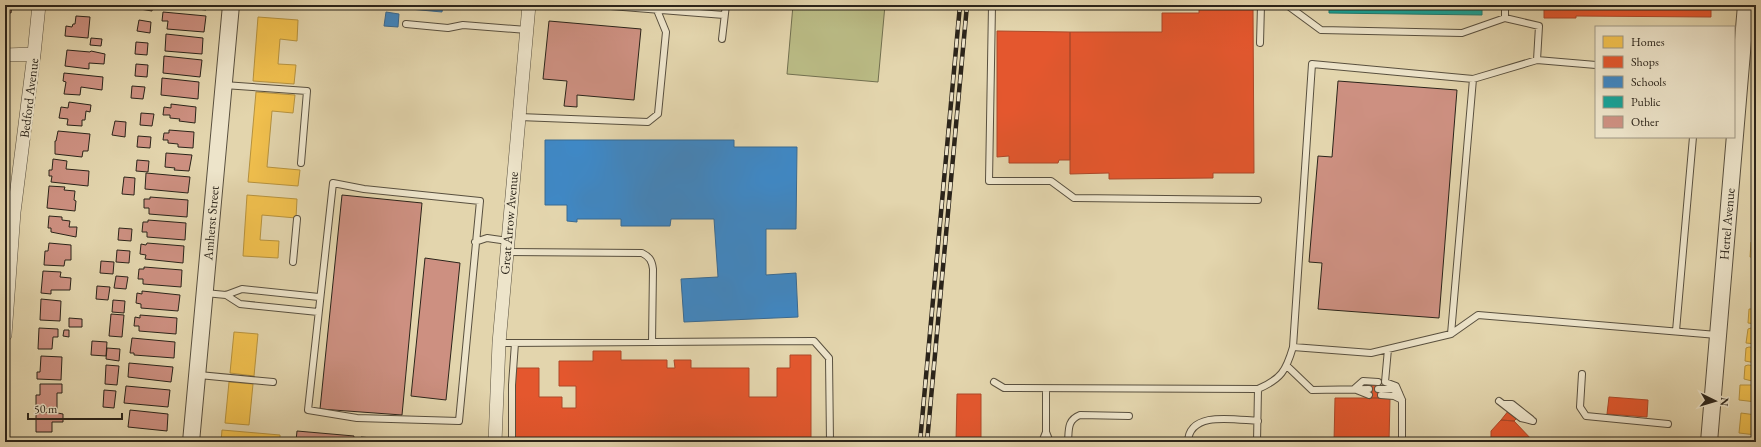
<svg xmlns="http://www.w3.org/2000/svg" width="1761" height="447" font-family="'EB Garamond',serif">
  <rect width="100%" height="100%" fill="#e3d5ad"/>
  <filter id="stains"><feTurbulence type="fractalNoise" baseFrequency=".005" numOctaves="4"/><feColorMatrix values="0 0 0 0 .2 0 0 0 0 .09 0 0 0 0 .02 0 0 0 .5 -.17"/></filter>
  <radialGradient id="worn" r=".72"><stop offset=".6" stop-color="#630" stop-opacity="0"/><stop offset="1" stop-color="#630" stop-opacity=".3"/></radialGradient>
  <path fill="#babb85" stroke="#727050" d="M793,5h92l-7,77 -91,-8z"/>
  <path fill="#f2c14e" stroke="#b6923e" d="M258,17l40,3 -1,21 -17,-2 -2,25 18,1 -2,19 -41,-3z
    M256,92l39,3 -2,18 -21,-2 -5,56 33,3 -2,16 -50,-4z
    M247,195l50,4 -1,19 -34,-3 -2,25 19,1 -1,17 -35,-2z
    M1751,242l5,1v15l-6,-1z
    M1754,291h2v14l-3,-1z
    M1749,309h7v15l-8,-1z
    M1751,328l5,1v15l-10,-1 2,-14z
    M234,332l24,2 -4,42 -24,-3z
    M1749,347l7,1v15l-11,-2 1,-13z
    M1748,365l8,1v16l-12,-3 1,-13z
    M229,382l24,2 -4,41 -24,-2z
    M1740,385h16v17l-17,-2z
    M1741,413l15,2v20l-17,-2z
    M222,430l58,5v7h-59z"/>
  <path fill="#e4572e" stroke="#ac4828" d="M1544,5h167v12l-135,-1v2h-32z
    M1199,8h54l1,165h-41v5l-104,1v-6l-39,1v-142h92v-19h37z
    M997,31l73,1v128h-11l-1,3h-49v-7l-12,1z
    M593,351h28v9h46v8h8l-1,-8h17v8h58v29h28v-29h13v-13h21v87h-296v-74h24v29h23v11h14v-22h-17v-25h34z
    M1369,382h9v10l6,6h-15z
    M957,394h24v48h-25z
    M1609,397l39,3 -1,17 -40,-3z
    M1335,398h55l-1,44h-55z
    M1509,410l9,7 -4,4 -13,-1z
    M1501,420l13,1 20,21h-43v-11z"/>
  <path fill="#3f88c5" stroke="#396a92" d="M367,5h76l-1,7z
    M386,12l13,2 -1,13 -14,-1z
    M545,140h189v7h63l-1,82h-30v46l30,-2 2,44 -114,5 -3,-43 37,-2 -4,-58h-43l-1,7h-49v-7h-44v3l-10,-1v-16h-22z"/>
  <path fill="#17a398" stroke="#1d7d72" d="M1329,5h153v10l-153,-2z"/>
  <path fill="#cd9081" stroke="#2b241a" d="M5,5h7l-1,8 -6,-1z
    M71,5h28v3l-8,-1 -1,2 -20,-1z
    M140,5h13l-1,6 -12,-2z
    M169,5h38l-1,5 -37,-4z
    M163,12l43,4 -2,16 -37,-3 1,-8h-6z
    M76,16l14,1 -2,21 -23,-2 1,-10 6,1 1,-3h2z
    M139,20l12,2 -1,11 -13,-2z
    M549,21l92,8 -7,71 -57,-5v12l-13,-1 3,-25 -24,-2z
    M166,34l37,4 -1,16 -37,-3z
    M91,38l11,1 -1,7 -11,-1z
    M136,42l12,1 -1,12 -12,-1z
    M67,50l23,2 1,-1 14,3 -1,10 -15,-1v6l-24,-3z
    M164,56l38,4 -2,17 -37,-4z
    M136,64l12,1 -1,12 -12,-1z
    M64,73l39,4 -1,13 -21,-3 -1,8 -16,-1 2,-12 -3,-1z
    M162,78l37,4 -1,17 -37,-4z
    M1338,81l119,9 -18,228 -121,-9 4,-46 -13,-1 9,-106 14,1z
    M132,86l13,1 -2,12 -12,-1z
    M69,102l22,3 -1,7 -4,-1 -1,9h-3v6l-15,-1 1,-6 -9,-1 2,-11 7,1z
    M171,104l25,3 -1,16 -16,-2 1,-2 -10,-1v-3h-7l1,-8 7,1z
    M141,113l13,1 -2,12 -12,-1z
    M115,121l11,1 -1,15 -13,-2z
    M169,130l25,2 -1,16 -15,-1v-3l-10,-1v-3h-5l1,-7h5z
    M58,131l32,3 -2,17h-5l-1,6 -27,-3v-13h1z
    M138,136l13,1 -1,11 -13,-1z
    M166,153l26,2 -3,16 -15,-1 1,-2 -10,-1z
    M53,159l14,2 -1,8 23,2 -1,15 -37,-4 1,-6h-3v-6h3z
    M137,160l12,1 -1,11 -12,-1z
    M146,173l44,4 -2,16 -43,-4z
    M124,177l11,1 -1,17 -12,-1z
    M49,186l16,1 -1,3 11,1 -1,9 2,1 -1,10 -28,-3z
    M342,195l80,8 -20,212 -82,-6z
    M150,197l38,3 -1,17 -38,-3v-6h-5v-9h6z
    M49,216l13,1v3l8,1 -1,6h8l-1,10 -25,-5v-4h-3z
    M148,220l38,3 -1,17 -38,-3v-5h-5l1,-10h5z
    M119,228l13,1 -1,12 -13,-1z
    M49,243l22,2v15h-6l-1,6 -20,-1 1,-14h3z
    M147,243l37,3 -1,17 -38,-4 1,-4 -6,-1 1,-10 5,1z
    M117,250l13,1 -1,12 -13,-1z
    M425,258l35,5 -14,137 -35,-4z
    M101,261l13,1 -1,12 -13,-1z
    M144,267l38,3 -1,17 -38,-3v-5h-5l1,-10h5z
    M43,271l18,1 -1,5 11,1 -1,12h-19v4l-10,-1z
    M116,276l12,1 -2,12 -12,-1z
    M97,286l13,1 -2,13 -12,-1z
    M142,291l38,4 -2,16 -37,-3v-4l-5,-1 1,-10 5,1z
    M41,299l20,2 -1,20 -20,-1z
    M113,300l12,1 -1,12 -12,-1z
    M111,314l13,1 -2,22 -13,-1z
    M140,315l37,3 -1,16 -37,-3v-5h-5l1,-9 5,1z
    M69,318l13,1v8h-13z
    M39,328l19,1v8h-5l-1,12h-14z
    M64,330h5v7l-6,-1z
    M132,338l43,4 -1,16 -40,-3v-2h-4z
    M92,341l15,1 -1,14 -15,-1z
    M107,348l13,1 -1,12 -13,-2z
    M41,356l21,1 -1,23 -24,-1v-7h3z
    M129,363l44,4 -2,15 -43,-5z
    M106,365l13,1 -2,19 -12,-1z
    M40,384h22v9h-5v16l-21,-1v-13h4z
    M126,386l44,4 -2,17 -44,-4z
    M104,390l12,1 -2,17 -11,-1z
    M130,410l38,4 -1,17 -39,-4z
    M52,412l11,2v8h-11v10h-16v-19z
    M297,431l57,5 -1,6 -57,-1z
    M361,437l57,5h-58z
    M37,438l17,1v3h-18z"/>
  <g fill="none" stroke-linecap="round" stroke-linejoin="round">
    <g stroke="#59503f" stroke-width="8">
      <path id="service" d="M598,5l126,10
        M992,5l-3,176h62l23,17 184,2
        M1287,5l34,25 141,3 43,-15
        M1505,5v13l34,8 -2,34
        M406,24l42,4 15,-3 64,5
        M722,39l4,-34
        M1260,43l1,-38
        M1596,65l-59,-5 -64,19 -161,-15 -19,283 78,6 80,-19 27,-19 239,20
        M224,85l83,6 -6,72
        M519,117l129,5 10,-8 8,-82 -9,-22
        M333,183l31,6 116,12 -21,220 -102,-3 -49,-8z
        M475,242l12,-4 21,3
        M507,252l135,1c8,4 10,8 11,16l-1,73
        M293,262l4,-43
        M205,293l21,2 16,-6 77,8
        M226,295l14,9 78,8
        M1676,331l17,-194
        M1451,334l22,-255
        M499,343l315,-2 15,17 1,84
        M1388,349l-3,33 11,4 6,14v42
        M1287,366l25,24 57,-1
        M1582,374l-2,33 6,9 82,8
        M199,375l74,7
        M994,382l10,6 254,1c23,-10 28,-18 35,-42
        M1378,389h14l7,4
        M1369,395l-15,-6 9,-8 15,1
        M1381,395l13,1 8,4
        M1499,401l22,17 12,3
        M1504,404h8l19,15
        M1046,432l4,10
        M512,442v-57l3,-42
        M1042,442l4,-10v-43
        M1068,442c1,-12 -1,-22 12,-27l49,1
        M1188,442c1,-32 48,-22 70,-21
        M1257,442l1,-53"/>
    </g>
    <g stroke="#59503f" stroke-width="14">
      <path id="minor" d="M5,55l29,-1
        M5,335l9,-123 20,-158 5,-49
        M495,442l4,-99 30,-338"/>
    </g>
    <g stroke="#59503f" stroke-width="18">
      <path id="tertiary" d="M191,442l40,-437
        M1709,442l37,-437"/>
    </g>
    <use href="#service" stroke="#ede4ca" stroke-width="6"/>
    <use href="#minor" stroke="#ede4ca" stroke-width="13"/>
    <use href="#tertiary" stroke="#ede4ca" stroke-width="16"/>
    <g stroke="#2b241a" stroke-width="4.5">
      <path id="rail" d="M920,442l40,-437
        M927,442l40,-437"/>
    </g>
    <use href="#rail" stroke="#ede4ca" stroke-width="3" stroke-dasharray="9" stroke-linecap="butt"/>
  </g>
  <g text-anchor="middle" dominant-baseline="central" stroke-width="4" stroke-linejoin="round" paint-order="stroke">
    <g font-size="13" fill="#2b241a" stroke="#ede4ca">
      <text transform="translate(29 98) rotate(-83)">Bedford Avenue</text>
      <text transform="translate(211 223) rotate(-85)">Amherst Street</text>
      <text transform="translate(509 223) rotate(-85)">Great Arrow Avenue</text>
      <text transform="translate(1727 224) rotate(-85)">Hertel Avenue</text>
    </g>
  </g>
  <rect width="1761" height="447" fill="none" stroke="#e3d5ad" stroke-width="20"/>
  <rect x="6" y="6" width="1749" height="435" fill="none" stroke="#2b241a" stroke-width="2"/>
  <rect x="10" y="10" width="1741" height="427" fill="none" stroke="#2b241a"/>
  <rect x="1595" y="26" width="140" height="112" fill="#ede4ca" stroke="#9f9784"/>
  <rect x="1603" y="36" width="20" height="12" fill="#f2c14e" stroke="#9f9784"/>
  <text x="1631" y="46" font-size="12" fill="#2b241a">Homes</text>
  <rect x="1603" y="56" width="20" height="12" fill="#e4572e" stroke="#9f9784"/>
  <text x="1631" y="66" font-size="12" fill="#2b241a">Shops</text>
  <rect x="1603" y="76" width="20" height="12" fill="#3f88c5" stroke="#9f9784"/>
  <text x="1631" y="86" font-size="12" fill="#2b241a">Schools</text>
  <rect x="1603" y="96" width="20" height="12" fill="#17a398" stroke="#9f9784"/>
  <text x="1631" y="106" font-size="12" fill="#2b241a">Public</text>
  <rect x="1603" y="116" width="20" height="12" fill="#cd9081" stroke="#9f9784"/>
  <text x="1631" y="126" font-size="12" fill="#2b241a">Other</text>
  <g transform="translate(1715 401) rotate(95)" stroke="#ede4ca" stroke-width="3" paint-order="stroke">
  <path d="M0-3L7 15L0 10L-7 15Z" fill="#2b241a"/>
  <text y="-6" font-size="11" font-weight="bold" text-anchor="middle" fill="#2b241a">N</text>
  </g>
  <path d="M28 413v6h94v-6" fill="none" stroke="#2b241a" stroke-width="2"/>
  <text x="34" y="413" font-size="12" fill="#2b241a" stroke="#ede4ca" stroke-width="3" paint-order="stroke">50 m</text>
  <rect width="100%" height="100%" filter="url(#stains)"/>
  <rect width="100%" height="100%" fill="url(#worn)"/>
</svg>
